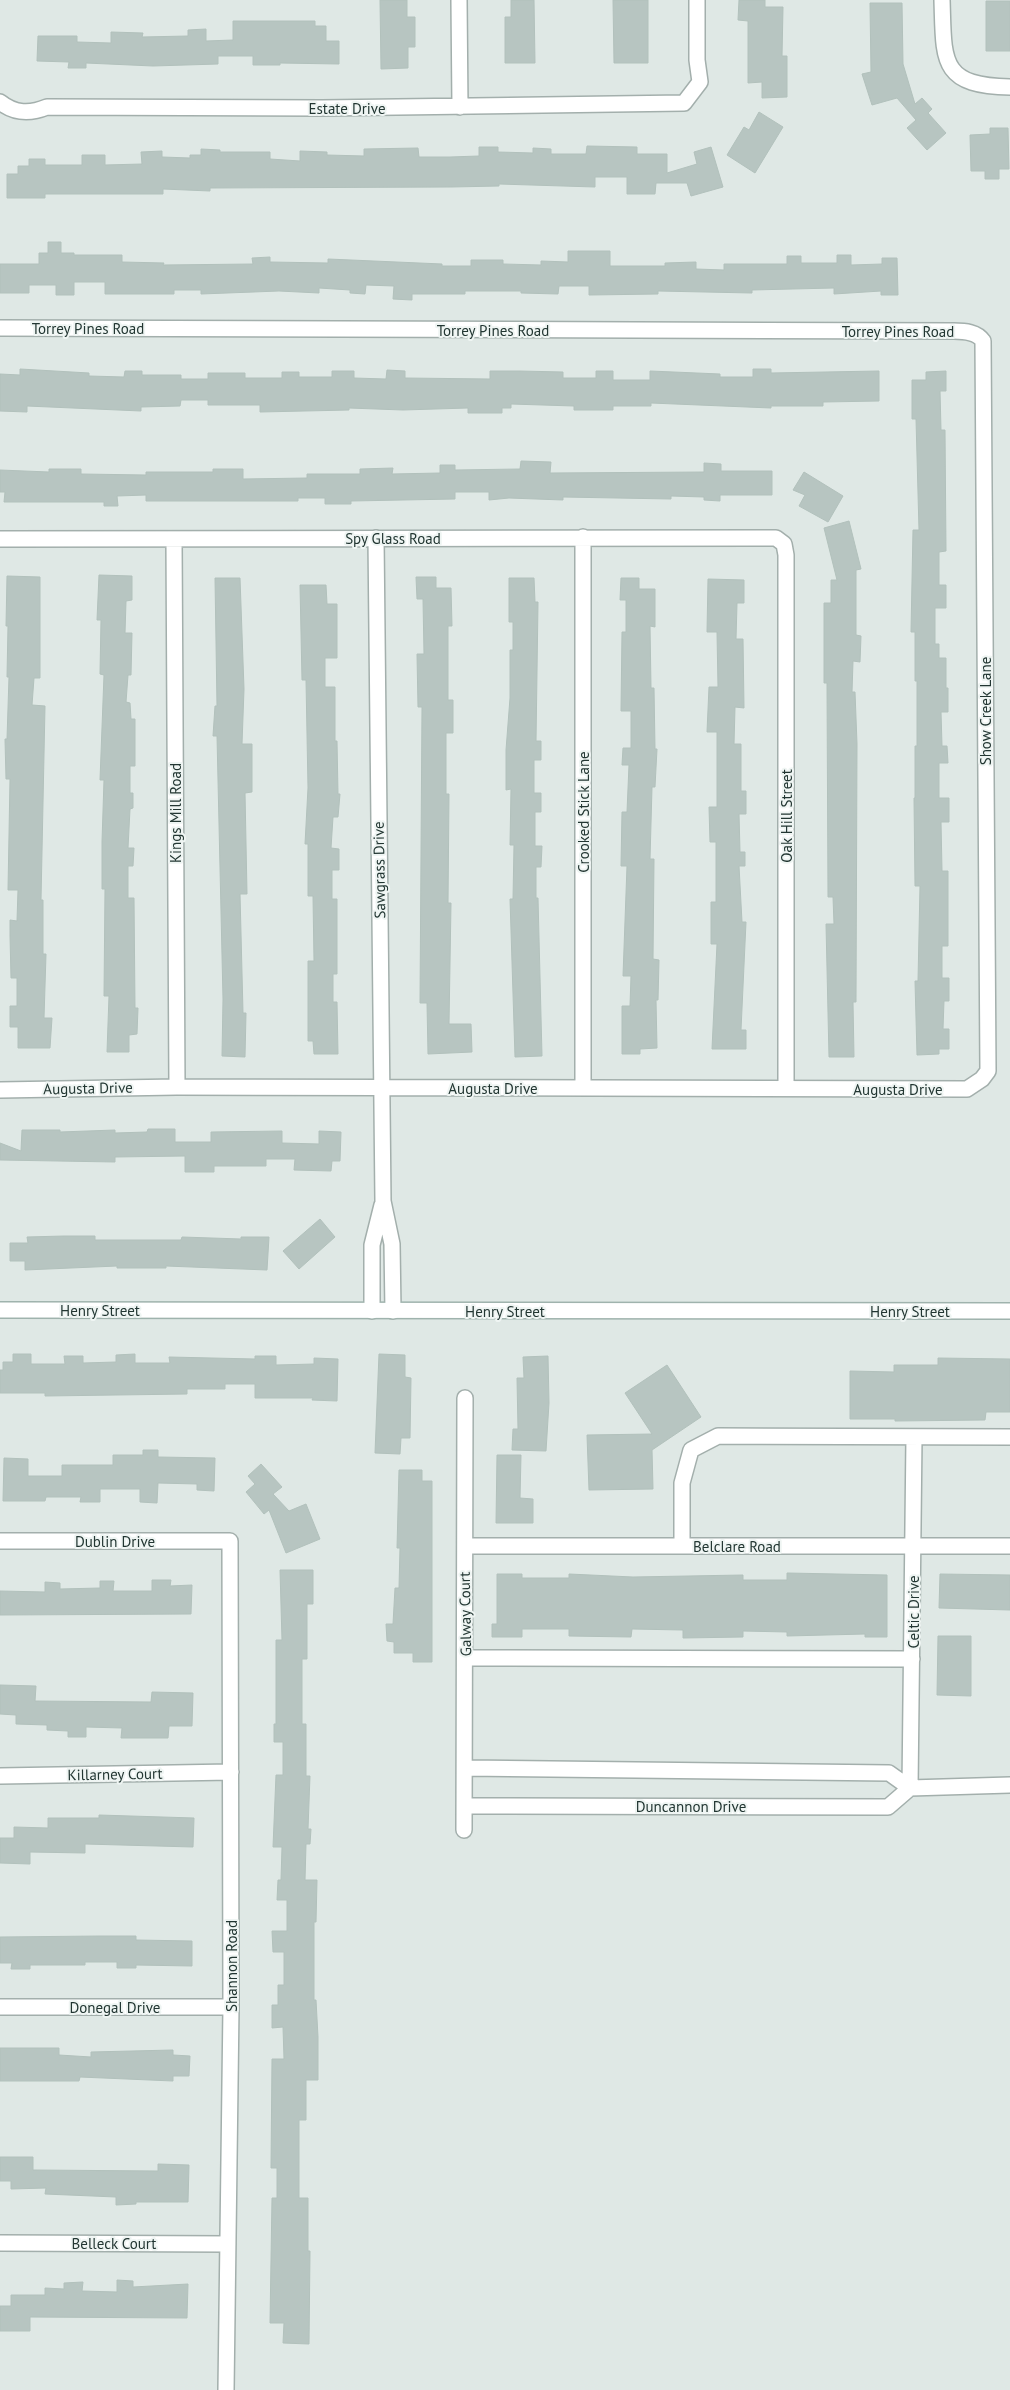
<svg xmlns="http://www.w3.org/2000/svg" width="1010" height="2390" font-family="'PT Sans',sans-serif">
  <rect width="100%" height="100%" fill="#dfe8e5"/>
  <path fill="#b7c5c1" stroke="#b2c1bc" d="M380,0h27v17h8v30h-7v21l-27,1z
    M511,0h23l1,63h-30v-46h6z
    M613,0h35v63h-34z
    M739,0h26v7h18l-1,49h5v41l-25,1v-16l-14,1v-62l-10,-1z
    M986,1h24v50h-24z
    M870,3h32l1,61 12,40 7,-6 10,11 -4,4 18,20 -19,17 -20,-22 9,-8 -19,-22 -25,7 -10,-31 9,-2z
    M233,21h82v5h11v15h13v23l-59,-1v2h-27v-9h-35v8l-65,2 -67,-3v5h-18l1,-6 -32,-1 1,-25h39v6l34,1v-11l32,1 -1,4 46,-1v-6l18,-1v12l27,-1z
    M759,112l24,15 -28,46 -28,-18 17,-28 5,3z
    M990,128h18l1,41h-10v10h-14v-8h-14l-1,-36 20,-1z
    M587,146l50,1v7h30v19l30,-9 -3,-12 17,-5 12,40 -32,9 -4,-13h-31l-1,11h-28v-17h-32v10l-96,-3v2l-48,1 -241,1v3l-47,-2v5h-118v4h-38v-24h11v-8h11v-7h16v6h37v-10h23v10l37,-1 -1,-12 21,-1v6l28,1v-3h11v-6l19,1v2h50v7l30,2v-10l27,1v3l37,1v-7l54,-1 1,9h31l29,-1v-9h19v5l35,1v-5l18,1v5h35z
    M48,242h13v11h13v2h48v7l42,1 -1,2 90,-1 -1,-6 18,-1v5l58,1v-4l114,5v2h29v-6h32v4l38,1v-4l27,1v-11h42v15h55v-3l31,-1v7l28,1v-6h63v-8h14v7h36v-8h14v10l31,-1v-6h15l1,37h-17v-4l-47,3v-6l-82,2v3l-94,-2v3l-69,1v-9h-30l-1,8 -37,-1v-2h-56v3h-53v6l-19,-1 1,-13 -28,-1 -1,9 -15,-1v-3l-31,-2v5l-40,-2 -78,3v-4h-27v4h-69v-12h-31v13h-18v-10h-27v8h-29v-29h39v-11h9z
    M20,369l69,4v3l35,1 1,-6h17v4h39v4h27v-6h37v5h37v-6h17v5h33v-6h22v7l32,1 1,-9 18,1v7l85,1v-8h29l44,1v6h33v-7h17v9h37v-9l70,3v3h33v-8h18v4l108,-2v30l-56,1v4h-52v2l-120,-5v3h-38v4h-39v-4l-63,-2v4h-9v5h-34v-5l-65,2 -54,-2v2l-89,2v-7h-52v-5h-27l-1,6 -39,1v4l-114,-5v6l-27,-1v-37l20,1z
    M946,371v20h-6l1,39h4l1,121 -7,1v33h7v23h-11v36h4v14h7v30h2v24h-7l1,34h5l1,17h-9v35h10v24h-8l1,49h6v75h-6v32h7v23h-5l-1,28h6v20h-10v5l-22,1 -2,-74h3l2,-95h-5l-1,-88h1v-52h2v-65h-2v-49h-4l2,-102h6l-3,-111h-4v-39h14v-8z
    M521,461l30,1 -1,11 154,-1v-9l17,1v7h51v24h-52v6l-16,-1v-3l-33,-1v3l-108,-2v3l-54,-2 -20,2v-8h-34v7l-104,2v3h-26v-6h-27v3h-152v-6l-29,1 1,10h-14v-4h-100l1,-10h-5v-22l49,2v-3h32v5l65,1v-3h67v-3h30v10l64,-1v-4h53v-5l33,-1 -1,6 48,-1v-8h15v5l65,-1z
    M804,472l39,24 -15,26 -29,-16 6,-11 -12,-5z
    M849,521l12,48 -5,1v65l5,1 -1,26 -7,-1 -1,31h3l2,52 -1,258h-3l1,55h-25l-3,-133h8l-1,-27h-5l-1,-214h-3v-80h7v-23h6l-13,-52z
    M99,575l33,1v24l-6,1 -1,32h7l-1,42h-3l-2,27 4,1 1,16h4v47h-5v27h3v15l-3,1 -2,39h6l-1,18h-5v32h6l1,110h3l-1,26 -8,1v17h-22l2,-56h-5l1,-107h-3v-47l2,-62h-4l4,-105 -4,-1 1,-54h-4z
    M7,576l33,1v101h-6l-2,27 13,1 -4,194h2v54h3l-2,64h8l-2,30h-32v-21h-8v-21h7v-28h-6l-1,-43v-15l7,1 1,-31h-10l2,-111h-4l-1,-40h2l2,-62h-2l1,-51h-2z
    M416,577h20v11h15l1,38h-4v74h5v33h-7v61h3l-1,109h3l-2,121h22l1,28 -44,2 -1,-51h-7l2,-296h-4l-1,-53h7l-1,-55h-6z
    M215,578h25l4,111 -2,55h10v48l-7,1 2,101h-7l3,119h3l-1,44 -23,-1 1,-57 -6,-263h-4l2,-30h2z
    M509,578h25l1,24h3l-2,139h5v19h-7v33h7v19h-6v34h7l-1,21h-5v31h2l4,158 -27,1 -5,-158h3l1,-54h-4l1,-56 -5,1v-40l4,-52v-48h3v-28h-4z
    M621,578h18v11h16v38l-5,-1 1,62h3l1,61h2l-2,38h-3l-2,72h4l-1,100 6,1 -1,40h-2l1,48 -17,1v5h-18v-48h8l1,-30h-8l4,-110h-6l1,-54h5l2,-47h-7l1,-17h8v-37h-10l1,-79h4v-32h-6z
    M708,579l36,1v23h-7l-1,36h7l1,69 -9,-1 -1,37h7v47h5v23h-7l1,38h5v14h-6l3,56h4l-5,108h5v19h-34l5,-105h-6v-42h5v-60h-6l-1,-35h8v-75h-10l2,-45h9l-1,-55h-10z
    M300,585h26l1,19h10v54h-12v29h10v54h2l1,53h2l-2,23h-5l-2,31 8,1v21h-7v29h5v75h-4v28h4l1,52h-24l-1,-13h-5v-80h6l-1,-65h-5v-52h-3l3,-56 -2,-108h-4z
    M148,1129h27v13h36v-10l71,-1v12l37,1v-13l22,1 -1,29h-8l-1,10 -37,-1 1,-11h-29v7h-52v6h-29v-16l-70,1v5l-115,-2v-17l21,8 1,-21h38v2l55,-2v3l32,-1z
    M320,1219l15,18 -36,32 -16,-18z
    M64,1236h31v4h86l1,-3 59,2v-2h28l-2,33 -101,-4v2h-49v-2l-92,4v-9h-15v-18h18l-1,-6z
    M13,1354h18v10h34l-1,-8h19v7l33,-1v-7l19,-1v9h35l-1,-6 86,2v-3h21v9l38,-1v-6l24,1 -1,42 -25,-1 1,-2h-58v-14h-30v5h-38v5l-142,2v-3h-45v-23h3v-8h10z
    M379,1354l26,1v22l6,1 -1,60h-9l-1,16 -25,-1z
    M548,1356l1,47 -3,48 -34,-1 1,-21h5l-1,-51h7l-1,-21z
    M938,1358l72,1v53h-24l-1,8 -90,1v-2h-45v-48l44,1v-7h44z
    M667,1365l34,52 -49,33 1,39 -64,1 -2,-55 65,-1 -27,-41z
    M143,1450h15v7l57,1 -1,33 -17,-1v-6l-39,-1 -1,20 -17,-1v-13h-40v13h-20l1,-5h-35l-1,4h-42l1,-43 24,1v17h34v-11h51v-10h30z
    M497,1455h24l-1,43 13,1v24h-37z
    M261,1464l21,23 -9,7 16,17 17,-7 14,35 -34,14 -17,-43 -5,4 -18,-22 9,-8 -7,-8z
    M399,1470h23v11h10v181h-19v-9h-19v-11l-7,-1 -1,-17h7l2,-36h4l1,-40h-3z
    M280,1570h33v34h-6v55h-5v65h4v52h4l-2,53h3l-1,15h-4l-1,36h12l-1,42h-2v78h2l2,37v43h-12v40h-7v78h9v53h2l-1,93 -26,-1 1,-20h-14l2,-125h5v-30h-6l1,-109h12l-1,-32 -11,1v-23h6v-20h6v-33h-11l-1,-21h15v-31h-10l1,-20h3l1,-33h-9l3,-72h7v-33h-9v-18h2v-84h6z
    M787,1573l100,2v62h-22v-3l-78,2v-4l-44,-1v6l-60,1v-8l-51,-1 -1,8 -62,-1v-7h-47v8h-30v-13h5v-50h25v4h47v-4l64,3 110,-2v5h44z
    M940,1574l70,1v35l-71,-2z
    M152,1580h19l-1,6 22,-1 -1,29 -191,1v-24l45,1v-10l15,1v6l40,-1v-7h14l-1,10h39z
    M938,1636h33v60l-34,-1z
    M0,1685l36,1 -1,15 116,1 1,-10 41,1 -1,33h-23l-1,12h-47l1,-10 -36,-1v10h-18v-6l-21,-1v-5l-31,-1v-9l-16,-1z
    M99,1815l95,3 -1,29 -108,-3v9l-55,-1v12l-30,-1v-25h14v-11l34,1v-10h51z
    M99,1936h37v4l56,1v25l-56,-1v3h-19v-6h-32v3h-55v4h-19l1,-6h-12v-26z
    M0,2048h59v7l32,2v-5l82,-2v5l17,1 -1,20h-16v5l-93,-4 -1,4h-79z
    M0,2157h33v13l125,1v-7l31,1 -1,37h-52v2l-20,1v-8l-71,-3 1,-6 -35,1v-8h-11z
    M117,2280l16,1v6l55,-3 -1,34 -157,-1v14h-30v-25h11v-11h34v-7l19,1v-6l19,-1 -1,9 35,1z"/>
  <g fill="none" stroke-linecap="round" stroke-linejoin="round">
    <g stroke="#a3afac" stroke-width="18">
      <path id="street" d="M459,0l1,107
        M942,0c2,60 -3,86 68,87
        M0,102c15,12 30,12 47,5l275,1 362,-5 16,-21 -3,-22v-60
        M0,328l954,3c11,0 23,1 29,10l5,730 -6,8 -15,10 -790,-2 -177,3
        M583,537v550
        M376,538l7,663 9,43 1,67
        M0,539l776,-1 8,6 2,11v533
        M174,540l3,547
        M372,1311v-66l10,-40
        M0,1541h230l1,466 -5,383
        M465,1546h545
        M682,1546v-63l9,-33 27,-14 292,1
        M466,1658l446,1
        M465,1768l424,5 21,15 100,-3
        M0,1776l231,-4
        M910,1788l4,-351
        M464,1806l424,1 22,-19
        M464,1830l1,-432
        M0,2007h231
        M0,2243l228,1"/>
    </g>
    <g stroke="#9fb3ad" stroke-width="18">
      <path id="secondary" d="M0,1310l1010,1"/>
    </g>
    <use href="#street" stroke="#fff" stroke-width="15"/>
    <use href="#secondary" stroke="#fff" stroke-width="15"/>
  </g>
  <g text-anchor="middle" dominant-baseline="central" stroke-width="4" stroke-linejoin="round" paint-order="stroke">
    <g font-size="15" fill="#223632" stroke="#eff5f3">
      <text x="347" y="108">Estate Drive</text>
      <text x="88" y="328">Torrey Pines Road</text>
      <text x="493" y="330">Torrey Pines Road</text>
      <text x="898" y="331">Torrey Pines Road</text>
      <text x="393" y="538">Spy Glass Road</text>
      <text transform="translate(985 711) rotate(-90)">Show Creek Lane</text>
      <text transform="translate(583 812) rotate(-90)">Crooked Stick Lane</text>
      <text transform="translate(175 813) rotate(-90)">Kings Mill Road</text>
      <text transform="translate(786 816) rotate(-90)">Oak Hill Street</text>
      <text transform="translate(379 870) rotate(-91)">Sawgrass Drive</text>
      <text transform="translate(88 1088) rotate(-1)">Augusta Drive</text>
      <text x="493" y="1088">Augusta Drive</text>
      <text x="898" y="1089">Augusta Drive</text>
      <text x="100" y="1310">Henry Street</text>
      <text x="505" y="1311">Henry Street</text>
      <text x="910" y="1311">Henry Street</text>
      <text x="115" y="1541">Dublin Drive</text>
      <text x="737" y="1546">Belclare Road</text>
      <text transform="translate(913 1612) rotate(-90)">Celtic Drive</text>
      <text transform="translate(465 1614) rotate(-91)">Galway Court</text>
      <text transform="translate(115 1774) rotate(-1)">Killarney Court</text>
      <text x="691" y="1806">Duncannon Drive</text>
      <text transform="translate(231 1966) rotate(-90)">Shannon Road</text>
      <text x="115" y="2007">Donegal Drive</text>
      <text x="114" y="2243">Belleck Court</text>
    </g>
  </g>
</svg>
